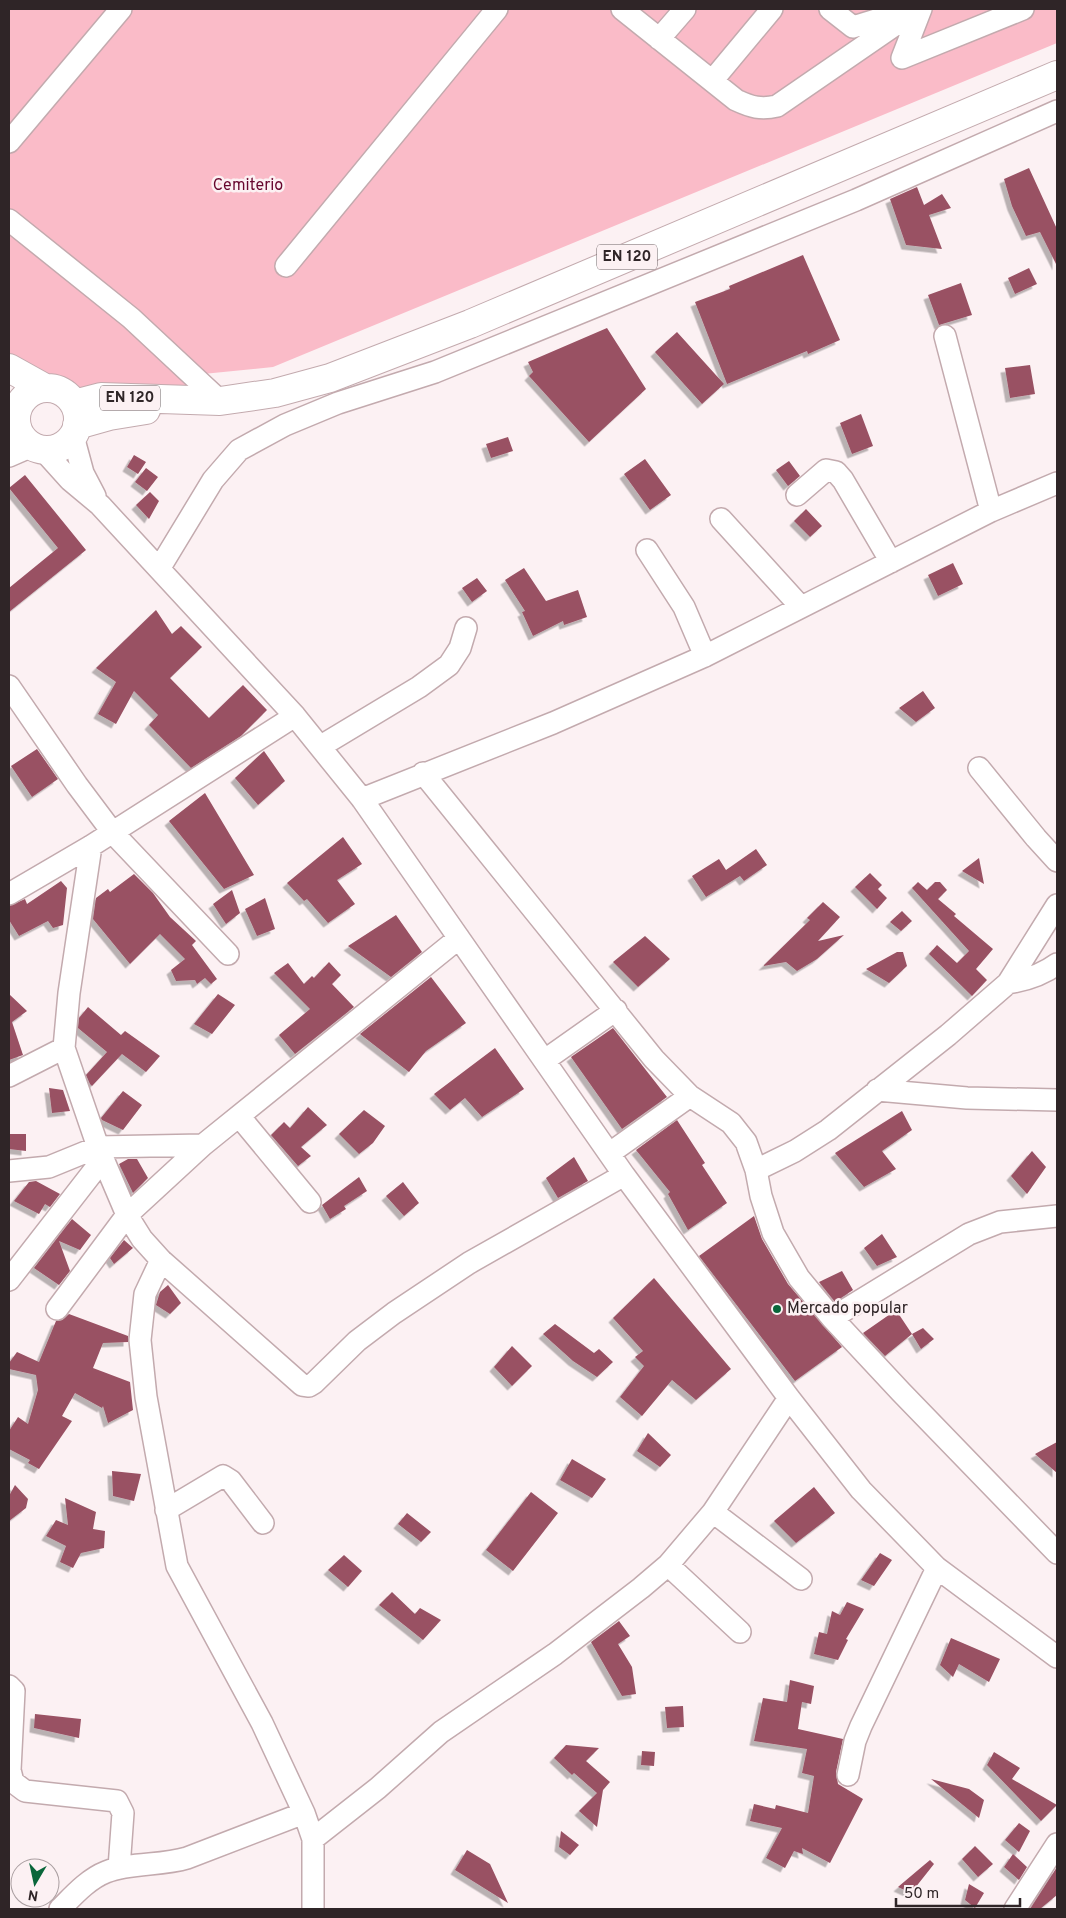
<svg xmlns="http://www.w3.org/2000/svg" width="1066" height="1918" font-family="Overpass,sans-serif">
  <defs>
    <filter id="shadow"><feDropShadow dx="-4.5" dy="4.5" stdDeviation="0" flood-color="#0004"/></filter>
  </defs>
  <rect width="100%" height="100%" fill="#fcf1f3"/>
  <path fill="#fabbc8" d="M9,9h1048v34l-784,324 -80,8 27,26 -154,-6 -57,-27z"/>
  <path fill="#995163" filter="url(#shadow)" d="M1029,168l28,61v37l-17,-34 -14,4 -14,-30 -8,-27z
    M917,187l7,18 18,-11 9,14 -22,7 13,34 -36,-4 -16,-46z
    M803,255l37,85 -32,14 -1,-3 -80,33 -32,-82 35,-13 -1,-3z
    M1029,268l8,16 -22,10 -7,-16z
    M961,283l11,32 -33,10 -11,-30z
    M607,328l39,61 -57,53 -60,-66 4,-4 -5,-10z
    M677,332l47,52 -22,20 -47,-52z
    M1030,365l5,29 -25,4 -5,-30z
    M861,414l12,32 -21,8 -12,-31z
    M508,437l5,14 -22,7 -5,-14z
    M134,455l12,7 -8,12 -11,-7z
    M645,459l26,36 -21,15 -26,-36z
    M789,461l11,15 -12,10 -12,-16z
    M146,468l12,9 -11,14 -12,-9z
    M25,475l61,75 -77,62v-24l49,-40 -49,-60z
    M150,492l9,9 -10,18 -13,-14z
    M806,509l16,17 -12,11 -16,-16z
    M953,563l10,21 -25,12 -10,-21z
    M524,568l22,33 32,-11 9,27 -23,8 -1,-4 -30,15 -11,-24 3,-1 -20,-31z
    M477,578l10,13 -15,11 -10,-14z
    M156,610l16,24 9,-8 21,21 -32,31 39,40 34,-33 24,25 -26,26 -50,32 -42,-43 9,-10 -24,-24 -18,33 -18,-10 18,-32 -20,-14z
    M923,691l12,17 -19,14 -17,-14z
    M37,749l21,30 -26,18 -21,-31z
    M264,751l21,30 -27,24 -23,-27z
    M205,793l49,82 -30,14 -55,-68z
    M343,837l19,27 -25,16 18,24 -27,19 -21,-24 -3,2 -17,-18z
    M756,849l11,16 -23,16 -4,-5 -34,21 -14,-21 27,-17 7,11z
    M979,858l5,26 -22,-13z
    M870,873l12,12 -4,4 9,9 -10,11 -22,-22z
    M134,874l19,19 17,24 26,24 -4,4 25,34 -6,5 -6,-6 -8,6 -2,-4 -19,1 -5,-11 14,-11 -25,-25 -30,30 -37,-45 3,-21 12,-9 2,3z
    M61,881l6,7 -4,37 -10,3 -5,-7 -29,15 -10,-16v-14l16,-7 2,5z
    M918,882l9,8 8,-8h5l7,8 -9,9 18,15 -2,2 39,33 -17,20 11,11 -15,16 -43,-42 8,-9 20,18 12,-12 -57,-63z
    M232,890l8,23 -14,11 -13,-20z
    M265,898l10,31 -18,7 -12,-27z
    M823,902l17,15 -22,24 26,-6 -27,24 -20,12 -11,-9 -23,4 47,-46 -3,-2z
    M902,911l10,10 -11,10 -11,-9z
    M396,915l26,37 -31,25 -43,-31z
    M645,936l25,23 -32,28 -25,-25z
    M897,952h6l4,14 -18,17 -23,-14z
    M329,962l12,13 -9,9 22,23 -59,47 -16,-19 31,-26 -36,-36 14,-10 16,21 8,-8 2,2z
    M431,977l35,46 -40,28 -17,21 -49,-38z
    M9,994l18,17 -15,11 11,33 -14,5z
    M218,994l17,11 -23,29 -18,-10z
    M88,1007l33,28 4,-4 35,25 -14,16 -24,-18 -30,32 -2,-2 -4,-9 21,-23 -29,-24 1,-10z
    M613,1028l54,69 -45,32 -51,-72z
    M495,1048l29,41 -42,28 -17,-19 -15,12 -16,-16z
    M49,1088l14,2 7,21 -18,2z
    M123,1091l19,14 -19,25 -21,-10 -1,-2z
    M308,1107l19,18 -26,22 10,9 -13,10 -27,-31 13,-13 6,6z
    M364,1110l21,16 -12,17 -14,11 -20,-20z
    M902,1111l10,19 -30,21 14,18 -32,18 -29,-34z
    M677,1120l28,43 -3,2 25,38 -39,27 -20,-36 2,-2 -34,-42z
    M9,1134h17v17l-17,-2z
    M1032,1151l14,16 -19,27 -16,-18z
    M574,1157l14,24 -30,17 -12,-20z
    M128,1159h9l11,19 -15,15 -14,-29z
    M359,1177l8,14 -23,15 2,3 -16,10 -8,-14z
    M36,1181l24,13 -10,13 -5,-3 -6,10 -25,-13 15,-19z
    M403,1182l16,21 -15,13 -18,-20z
    M754,1216l8,23 26,45 54,63 -47,34 -96,-125z
    M72,1219l19,16 -11,15 -21,-9 11,30 -11,14 -25,-17z
    M882,1234l15,23 -20,9 -13,-18z
    M124,1240l9,8 -19,16 -4,-6z
    M842,1271l11,19 -18,12 -16,-20z
    M654,1278l77,91 -35,31 -24,-20 -30,36 -22,-19 24,-31 -9,-9 8,-6 -30,-33z
    M168,1285l13,18 -11,11 -14,-9 4,-13z
    M896,1310l16,24 -27,22 -22,-23z
    M69,1314l59,22v6l-25,1 -10,25 37,14 3,28 -25,13 -5,-17 -1,2 -27,-15 -13,23 10,5 -33,48 -11,-6 2,-3 -21,-11v-18l9,-14 10,7 10,-34 -2,-15 -27,-6v-6l8,-11 22,10 17,-41 6,-1z
    M555,1324l39,29 5,-4 14,13 -16,15 -24,-16 -30,-27z
    M923,1328l11,11 -13,10 -9,-15z
    M512,1346l20,20 -20,20 -18,-19z
    M648,1433l23,22 -11,12 -23,-16z
    M1057,1442v31l-22,-19z
    M572,1459l34,20 -14,19 -32,-18z
    M112,1471l29,3 -7,27 -21,-5z
    M15,1485l13,14 -2,9 -17,13v-25z
    M814,1487l21,26 -39,30 -22,-22z
    M531,1492l27,21 -45,58 -27,-21z
    M65,1498l31,14 -3,17 12,2 -1,17 -23,5 -8,15 -13,-6 6,-16 -20,-10 10,-16 12,5z
    M407,1513l24,19 -10,10 -23,-18z
    M880,1553l12,7 -18,26 -13,-6z
    M344,1555l18,16 -14,16 -20,-17z
    M392,1592l23,22 5,-6 21,12 -18,20 -44,-35z
    M847,1602l17,7 -18,30 2,1 -10,20 -24,-6 5,-22 8,2 5,-23 8,4z
    M619,1621l11,15 -12,8 14,23 4,27 -14,2 -31,-54z
    M951,1638l49,21 -11,23 -30,-18 -6,13 -13,-12z
    M790,1680l24,6 -3,18 -9,-2 -4,27 45,10 -7,33 2,12 25,15 -33,64 -28,-15 1,6 -9,-3 -9,17 -19,-10 16,-30 -32,-7 4,-17 21,5 1,-4 32,8 6,-37 -12,-3 5,-24 -53,-8 9,-43 24,4z
    M683,1706l1,21 -17,1 -2,-21z
    M35,1714l46,5 -2,19 -45,-10z
    M566,1745l33,3 -13,13 24,21 -7,8 -6,37 -18,-16 18,-18 -23,-20 -2,2 -18,-17z
    M642,1751l13,1 -1,14 -13,-1z
    M994,1752l26,16 -8,11 45,26 -16,16 -54,-56z
    M931,1779l38,10 15,11 -5,18z
    M1019,1823l11,8 -11,21 -14,-12z
    M561,1831l18,14 -9,10 -11,-8z
    M975,1846l18,18 -15,13 -16,-18z
    M467,1850l23,14 18,39 -53,-33z
    M1013,1854l14,13 -8,13 -15,-13z
    M930,1860l4,4 -23,29 -13,-6z
    M1057,1867v28l-17,14h-10z
    M969,1884l15,9 -9,15 -10,-8z"/>
  <g fill="none" stroke-linecap="round" stroke-linejoin="round">
    <g stroke="#c3aaae" stroke-width="24">
      <path id="minor" d="M622,9l114,91c15,7 25,10 41,6l141,-97
        M830,9l23,18 49,-15
        M921,9l-19,49 121,-49
        M659,39l26,-30
        M712,81l60,-72
        M9,142l112,-133
        M9,220l122,98 89,83
        M286,266l211,-257
        M945,336l46,175
        M9,427l7,-10
        M73,436l10,37 12,23
        M43,450l27,30 30,25 195,211 67,83 262,376 165,223 72,92 76,78 120,89
        M9,456l23,-10
        M797,495l29,-25 10,2 7,8 48,82
        M721,519l80,88
        M647,550l37,57 21,49
        M159,569l54,-89 26,-30 46,-25 53,-22 97,-31 421,-172 201,-89
        M9,686l68,99 36,48 115,121
        M321,746l98,-59 30,-22 11,-17 6,-20
        M979,768l57,70 21,23
        M423,773l231,286 36,37 41,27 15,19 10,28 5,26 12,37 26,45 33,40 69,74 156,161
        M362,799l191,-76 152,-67 286,-145 66,-28
        M91,846l-22,147 -5,55 34,99 29,68 15,24 19,21 141,125 7,1 5,-3 43,-42 37,-28 75,-50 155,-88
        M9,894l82,-48 204,-130
        M1008,983c19,-3 34,-8 49,-19
        M545,1060l71,-50
        M9,1076l55,-28
        M877,1090l90,8 90,2
        M239,1116l71,86
        M610,1153l80,-57
        M756,1170l39,-19 33,-21 120,-95 60,-52 49,-78
        M9,1171l40,-4 49,-20 105,-2
        M161,1260l-16,34 -5,46 6,57 31,169 85,157 42,90 9,26v70
        M9,1280l94,-121
        M57,1309l70,-94 76,-70 256,-207
        M832,1318l137,-84 31,-12 57,-6
        M166,1510l57,-34 8,5 32,42
        M713,1512l88,67
        M668,1565l72,67
        M9,1686l5,5 -4,79 3,12 12,9 92,10 6,12 -4,55
        M848,1775l7,-34 6,-15 76,-158
        M313,1839l65,-51 63,-56 114,-78 86,-66 27,-23 45,-53 76,-114
        M60,1909c13,-13 28,-30 46,-37 25,-10 55,-6 81,-14l117,-45
        M1015,1909l42,-65"/>
    </g>
    <g stroke="#c3aaae" stroke-width="30">
      <path id="major" d="M9,368l36,20
        M16 419a31 31 0 1 1 62 0a31 31 0 1 1-62 0Z
        M74,404l27,-7 119,4 55,-8 55,-15 140,-54 587,-249
        M77,425l32,-9 37,-6"/>
    </g>
    <use href="#minor" stroke="#fff" stroke-width="21"/>
    <use href="#major" stroke="#fff" stroke-width="28"/>
  </g>
  <circle fill="#09663a" stroke="#fcf1f3" stroke-width="2" cx="777" cy="1309" r="5"/>
  <g text-anchor="middle" dominant-baseline="central" stroke-width="5" stroke-linejoin="round" paint-order="stroke">
    <g fill="#fcf1f3" stroke="#6c6264" stroke-width="1">
      <rect x="597" y="244.5" width="60" height="25" rx="4"/>
      <rect x="100" y="385.5" width="60" height="25" rx="4"/>
    </g>
    <g font-size="15" font-weight="bold" fill="#2f2527">
      <text x="627" y="257">EN 120</text>
      <text x="130" y="398">EN 120</text>
    </g>
    <g font-size="16" fill="#67072e" stroke="#fcf1f3">
      <text x="248" y="186">Cemiterio</text>
    </g>
    <g font-size="16" fill="#2f2527" stroke="#fcf1f3" text-anchor="start">
      <text x="787" y="1309">Mercado popular</text>
    </g>
  </g>
  <rect width="1066" height="1918" fill="none" stroke="#2f2527" stroke-width="20"/>
  <g transform="translate(35 1883) rotate(189)"><circle r="24" fill="#fcf1f3" stroke="#aa9fa1"/>
  <path d="M0-4L9 19L0 12L-9 19Z" fill="#09663a"/>
  <text y="-8" font-size="14" font-weight="bold" text-anchor="middle" fill="#2f2527">N</text>
  </g>
  <path d="M896 1898v8h124v-8" fill="none" stroke="#2f2527" stroke-width="2.5"/>
  <text x="904" y="1898" font-size="15" fill="#2f2527" stroke="#fcf1f3" stroke-width="4" paint-order="stroke">50 m</text>
</svg>
